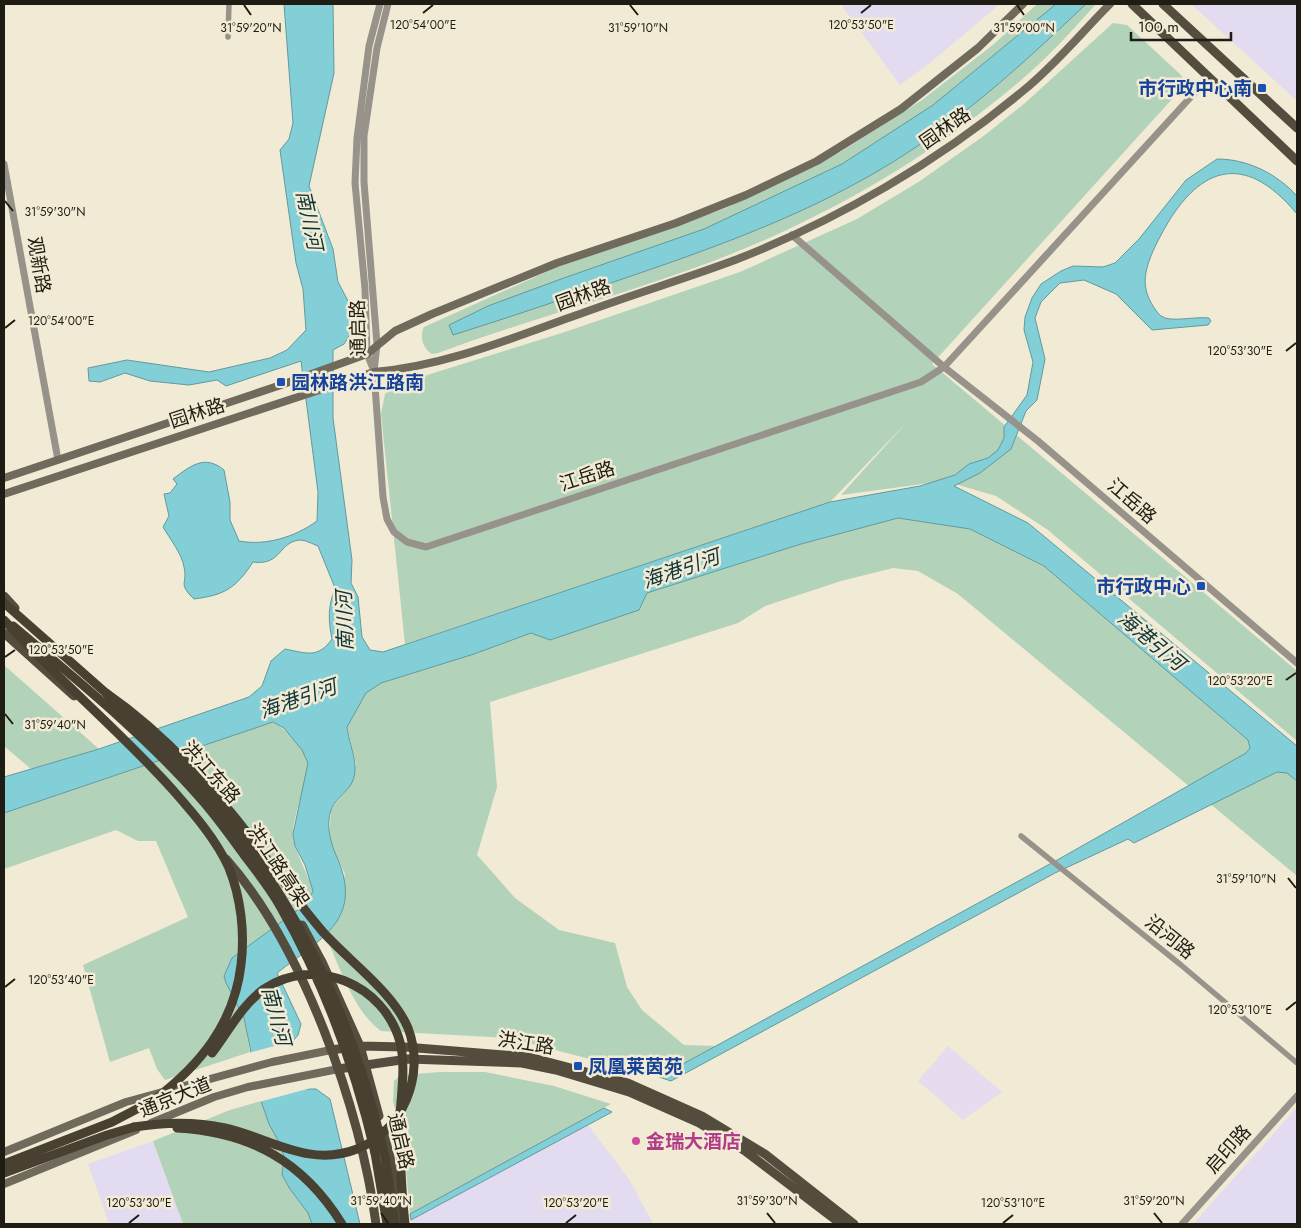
<svg xmlns="http://www.w3.org/2000/svg" width="1301" height="1228" font-family="Jost,'Noto Sans SC',sans-serif">
  <rect width="100%" height="100%" fill="#f1ead4"/>
  <path fill="#e3dcf1" d="M846,4h154l-70,59 -30,22 -58,-79z
    M1191,4h106v97z
    M1297,1107v117h-104z
    M588,1125l41,54 24,45h-241l-1,-4z
    M153,1141l30,83h-74l-21,-60z"/>
  <path fill="#e7dbef" d="M948,1046l54,46 -39,28 -45,-39z"/>
  <path fill="#b2d2ba" d="M1037,4h59c-24,27 -49,54 -77,78 -90,76 -193,136 -303,178 -92,35 -187,59 -278,93l-6,1c-9,-5 -13,-18 -8,-27l131,-59 171,-60 116,-57 80,-51 72,-56z
    M1113,23l14,2 54,50 3,7 -2,6 -250,276 365,307v70l-249,-211 -52,-34 -51,-15 -104,14 66,-73 -77,80 -425,142 -24,-230 4,-20 7,-8 173,-54 175,-60 117,-53 63,-38 65,-46 40,-32z
    M898,518l72,11 74,37 253,215v95l-339,-282 -40,-23 -25,-3 -52,13 -76,25 -27,17 -248,79 7,85 -20,68 38,43 44,32 56,13 12,44 15,23 42,35 32,1 -57,31 -150,-39 -128,-7c-27,-19 -42,-66 -56,-96l9,-9 11,-52 -16,-34 2,-30 20,-27 5,-19 -9,-37 19,-34 15,-10 93,-29 57,-21 19,7 88,-30 9,-17 154,-49z
    M4,665l95,84 -68,20 -27,-23z
    M273,722c13,7 31,24 35,40 2,11 -15,54 -15,71 0,17 15,40 20,58 -10,22 -60,52 -81,67l4,45 8,15 6,34 -85,28 -8,-11 -8,-21 -39,14 -27,-97 105,-48 -32,-76h-18l-22,-11 -112,39v-56z
    M440,1072h45l69,14 57,18 -201,110 -6,-67 -11,-46 1,-20 7,-6z
    M261,1101l8,23 11,20 4,13 -2,18 8,14 18,24 4,11h-129l-30,-83 77,-31z"/>
  <path fill="#82cfd7" stroke="#64999c" d="M284,4h49l1,69 -25,113 24,63 5,33 17,32v13l-11,17 -11,6v68l19,142 -1,23 7,14 4,40 8,13 13,2 447,-150 90,-16 35,-11 14,-11 19,-6 10,-8 6,-12v-11l23,-32 6,-33 -9,-32 1,-13 7,-19 9,-14 20,-13 12,-5 30,1 12,-4 24,-24 47,-59 31,-21c31,0 60,15 80,37v18c-54,-65 -100,-47 -136,21 -8,15 -19,37 -15,54 1,8 9,22 15,27 9,7 35,0 48,2l2,3 -3,4 -56,5 -36,-36 -32,-14 -24,3 -19,19 -6,16 10,41 -8,41 -11,11 -15,38 -31,24 -26,13 74,37 269,223v35l-10,-8 -10,-1 -143,71 -6,-4 -73,34 -384,208 -12,-4 400,-218 187,-106 4,-5 -2,-8 -204,-174 -74,-37 -72,-11 -97,26 -154,49 -8,17 -89,30 -19,-7 -57,21 -93,29 -15,10 -19,34c2,19 15,41 3,59 -6,7 -16,16 -19,24 -5,14 -1,32 5,45 29,64 -14,83 -59,118l24,51 -3,11 -5,6 13,48h10l14,10 30,125h-48l-4,-11 -18,-24 -8,-14 2,-18 -4,-13 -11,-20 -8,-23 -17,-83 -18,-35 -2,-7 8,-18 67,-49 10,-10 4,-8 -8,-26 -10,-19 -2,-12 15,-71 -6,-13 -18,-22 -11,-6 -269,91v-36l95,-28 150,-52 13,-11 9,-25 14,-12c21,4 33,10 47,-10 -4,-19 -4,-33 3,-51l-17,-42c-5,-2 -13,-6 -18,-6 -22,2 -18,26 -47,22 -17,26 -28,33 -59,37 -17,-16 -6,-15 -10,-32 -2,-13 -14,-28 -21,-40l6,-11 -5,-22 6,-1 7,-9 -4,-5c17,-13 32,-25 51,-9l6,32v18l9,21c27,5 56,-4 78,-20l1,-29 -17,-131 -75,25 -9,-6 -28,5 -39,-4 -25,-8 -25,9 -11,-1 -1,-13 39,-8 82,12 61,-14 17,-8 19,-20 -3,-41 -7,-26 -16,-113 9,-11 4,-16z
    M1056,4h30c-64,61 -131,122 -208,167 -89,52 -185,84 -282,117 -48,16 -95,32 -143,47l-4,-10 39,-19 73,-27 143,-50 138,-65 91,-59z
    M604,1108l8,4 -201,108 -1,-6z"/>
  <path fill="#f1ead4" d="M297,1040l11,46 3,2 -52,14 -11,-49z"/>
  <g fill="none" stroke-linecap="round" stroke-linejoin="round">
    <path stroke="#97938a" stroke-width="5.5" d="M228,37l1,-33
      M1021,836l160,129 116,98"/>
    <path stroke="#97938a" stroke-width="7" d="M388,4l-11,44 -13,88v46l13,162 -3,28 9,125 4,22 7,13 13,10 19,5 495,-165 23,-15 265,-290
      M4,164l54,296
      M792,235l152,132 94,74 259,222
      M374,371l-7,-17 -2,-65 -10,-106 2,-45 12,-92 11,-42
      M1182,1224l115,-128"/>
    <path stroke="#706a5d" stroke-width="8" d="M4,478l277,-93 86,-31 28,-23 37,-17 125,-51 119,-40 70,-28 71,-34 84,-52 77,-61 45,-44
      M4,494l370,-122c74,-6 145,-37 214,-61 49,-18 99,-33 147,-51 103,-40 204,-99 289,-170 31,-25 58,-58 86,-86
      M151,1123l63,-26 34,-10 90,-18
      M4,1152l122,-50 146,-40 59,-12
      M4,1184l132,-54"/>
    <path stroke="#544d3e" stroke-width="9" d="M1132,4l165,157
      M1163,4l134,124
      M4,596l11,12
      M4,633l70,63
      M226,859c77,87 135,250 150,365
      M302,925l21,39 37,82 19,70
      M331,1050l29,-4 45,1 124,10 99,26 74,33 63,38 89,70
      M338,1069l70,-10 114,4 34,7 73,22 70,31 46,28 96,73
      M383,1131l7,26 10,67"/>
    <path stroke="#484131" stroke-width="9" d="M4,603l102,90 47,46 47,48 54,68
      M13,626c65,55 132,109 188,173 16,18 30,38 44,57
      M375,1153l12,71
      M385,1157l10,67
      M4,1164l108,-42 42,-22
      M4,1173l103,-38 27,-8
      M403,1204l2,20"/>
    <path stroke="#484131" stroke-width="9" d="M4,620c53,59 115,110 168,169 21,24 44,50 57,79 12,30 16,65 12,97 -7,59 -41,100 -87,135
      M106,693c58,40 106,93 149,150 22,30 43,60 68,89 26,29 70,60 85,96 18,47 -5,103 -51,121 -48,19 -87,-11 -132,-21 -31,-7 -60,-6 -91,-1
      M254,855c66,96 105,188 131,302
      M245,856c12,16 25,32 35,50 44,77 75,161 95,247
      M212,1053c16,-21 30,-48 52,-64 51,-34 120,-5 136,53 6,24 1,51 0,75 -1,29 1,58 3,87
      M177,1128c73,4 126,33 165,96"/>
  </g>
  <path fill="none" stroke="#1f1c14" stroke-width="2" d="M244,5l7,10M630,5l8,10M1017,5l7,10M423,13l10,-8M861,13l10,-8M5,201l8,10M5,328l10,-8M1286,351l10,-8M5,657l10,-7M1286,680l10,-7M5,714l8,10M1288,878l8,10M5,987l10,-8M1286,1010l10,-8M381,1213l7,10M767,1213l8,10M1154,1213l8,10M129,1223l10,-8M566,1223l10,-8M1003,1223l10,-8"/>
  <g fill="#1a4fb4" stroke="#f1ead4" stroke-width="2">
    <rect x="1257" y="83" width="10" height="10" rx="2.5"/>
    <rect x="276" y="377" width="10" height="10" rx="2.5"/>
    <rect x="1196" y="581" width="10" height="10" rx="2.5"/>
    <rect x="573" y="1061" width="10" height="10" rx="2.5"/>
  </g>
  <circle fill="#d1479c" stroke="#f1ead4" stroke-width="2" cx="636" cy="1141" r="5"/>
  <g text-anchor="middle" dominant-baseline="central" stroke-width="5" stroke-linejoin="round" paint-order="stroke">
    <g font-size="19" font-weight="bold" fill="#164399" stroke="#f1ead4" text-anchor="end">
      <text x="1252" y="88">市行政中心南</text>
      <text x="291" y="382" text-anchor="start">园林路洪江路南</text>
      <text x="1191" y="586">市行政中心</text>
      <text x="588" y="1066" text-anchor="start">凤凰莱茵苑</text>
    </g>
    <g font-size="19" fill="#1f1c14" stroke="#f1ead4">
      <text transform="translate(945 128) rotate(-35)">园林路</text>
      <text transform="translate(39 265) rotate(80)">观新路</text>
      <text transform="translate(583 295) rotate(-20)">园林路</text>
      <text transform="translate(358 328) rotate(-91)">通启路</text>
      <text transform="translate(197 413) rotate(-18)">园林路</text>
      <text transform="translate(587 476) rotate(-18)">江岳路</text>
      <text transform="translate(1132 501) rotate(41)">江岳路</text>
      <text transform="translate(211 772) rotate(48)">洪江东路</text>
      <text transform="translate(278 865) rotate(56)">洪江路高架</text>
      <text transform="translate(1170 937) rotate(39)">沿河路</text>
      <text transform="translate(526 1043) rotate(9)">洪江路</text>
      <text transform="translate(175 1097) rotate(-22)">通京大道</text>
      <text transform="translate(401 1141) rotate(77)">通启路</text>
      <text transform="translate(1228 1149) rotate(-48)">启印路</text>
    </g>
    <g font-size="19" font-weight="bold" fill="#b23c85" stroke="#f1ead4" text-anchor="start">
      <text x="646" y="1141">金瑞大酒店</text>
    </g>
    <g font-size="20" font-style="italic" fill="#0d3337" stroke="#f1ead4">
      <text transform="translate(309 220) rotate(78)">南川河</text>
      <text transform="translate(681 569) rotate(-19)">海港引河</text>
      <text transform="translate(345 621) rotate(-92)">南川河</text>
      <text transform="translate(1151 641) rotate(40)">海港引河</text>
      <text transform="translate(298 699) rotate(-19)">海港引河</text>
      <text transform="translate(276 1016) rotate(75)">南川河</text>
    </g>
  </g>
  <g font-size="12" text-anchor="middle" fill="#1f1c14" stroke="#f1ead4" stroke-width="5" stroke-linejoin="round" paint-order="stroke">
    <text x="423" y="29">120°54'00"E</text>
    <text x="861" y="29">120°53'50"E</text>
    <text x="251" y="32">31°59'20"N</text>
    <text x="638" y="32">31°59'10"N</text>
    <text x="1024" y="32">31°59'00"N</text>
    <text x="55" y="216">31°59'30"N</text>
    <text x="61" y="325">120°54'00"E</text>
    <text x="1240" y="355">120°53'30"E</text>
    <text x="61" y="654">120°53'50"E</text>
    <text x="1240" y="685">120°53'20"E</text>
    <text x="55" y="729">31°59'40"N</text>
    <text x="1246" y="883">31°59'10"N</text>
    <text x="61" y="984">120°53'40"E</text>
    <text x="1240" y="1014">120°53'10"E</text>
    <text x="381" y="1205">31°59'40"N</text>
    <text x="767" y="1205">31°59'30"N</text>
    <text x="1154" y="1205">31°59'20"N</text>
    <text x="139" y="1207">120°53'30"E</text>
    <text x="576" y="1207">120°53'20"E</text>
    <text x="1013" y="1207">120°53'10"E</text>
  </g>
  <rect width="1301" height="1228" fill="none" stroke="#1f1c14" stroke-width="10"/>
  <path d="M1131 32v8h100v-8" fill="none" stroke="#1f1c14" stroke-width="2.5"/>
  <text x="1138" y="32" font-size="15" fill="#1f1c14" stroke="#f1ead4" stroke-width="4" paint-order="stroke">100 m</text>
</svg>
